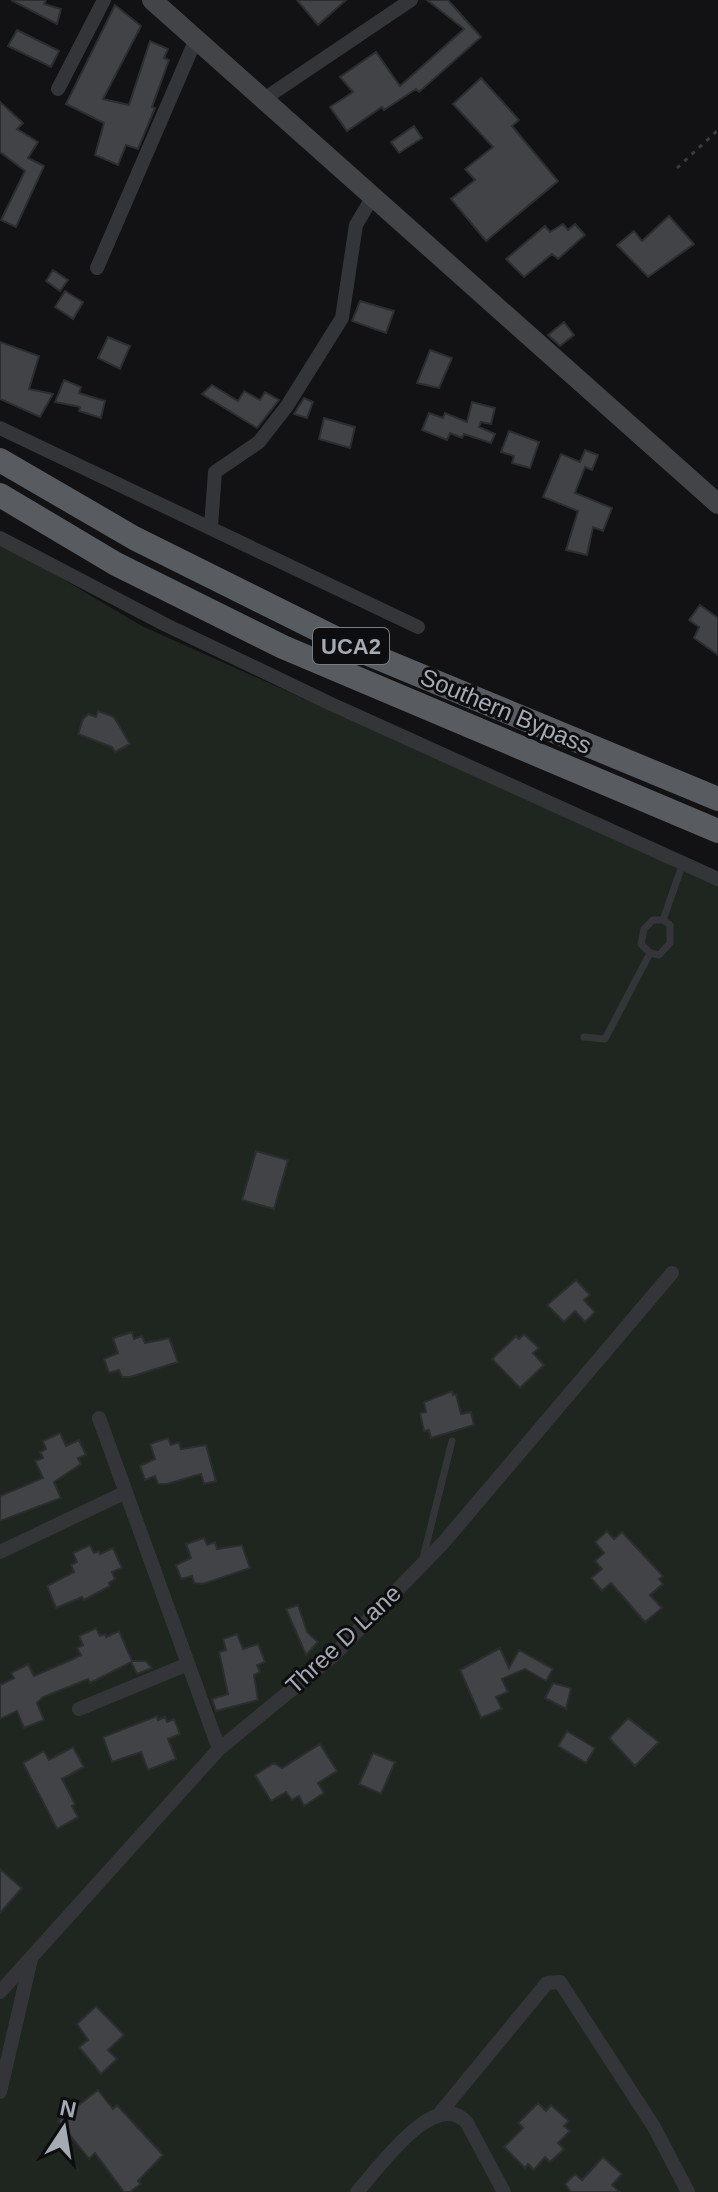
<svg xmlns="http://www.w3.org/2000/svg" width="718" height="2192" font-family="Arial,sans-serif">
  <rect width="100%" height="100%" fill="#121214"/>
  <path fill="#1f261f" d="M0,542l142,84 576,259v1307h-718z"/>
  <path fill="#414347" stroke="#2c2d2f" stroke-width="2" d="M11,0h35l-2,4 17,5 -4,15z
    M297,0h49l-28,25z
    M427,0h21l33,37 -62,55 -3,-3 -32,21 -2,-3 -35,24 -17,-24 23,-15 -13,-15 36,-25 24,34 64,-57z
    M115,5l26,21 -38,73 26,6 21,-64 18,8 -4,9 5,2 -17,47 3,1 -17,41 -12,-4 -8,20 -23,-10 9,-32 -38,-19z
    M17,30l42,21 -8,16 -43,-21z
    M481,78l38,42 -7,6 46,55 -72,60 -35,-42 24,-19 -10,-11 28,-22 -40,-43z
    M0,102l23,21 -6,6 21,13 -10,16 16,8 -28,61 -15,-7 24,-49 -25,-19z
    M414,126l8,12 -23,15 -8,-11z
    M669,216l25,28 -46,33 -31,-32 17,-14 8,10z
    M563,224l5,6 7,-6 10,11 -27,24 -6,-5 -28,23 -18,-18 39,-33 5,6z
    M53,270l15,10 -8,11 -14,-10z
    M65,291l18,11 -10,17 -18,-12z
    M360,301l34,10 -8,22 -34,-12z
    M564,322l10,13 -14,11 -12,-11z
    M108,337l22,9 -10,23 -22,-11z
    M0,342l39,14 -10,33 24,5 -13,23 -40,-18z
    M430,350l22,8 -13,30 -22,-5z
    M64,380l17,7 -2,6 26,8 -4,17 -22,-7 1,-4 -25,-5z
    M212,385l26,16 6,-10 16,9 5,-8 14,8 -22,28 -55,-34z
    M304,398l9,4 -6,16 -13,-4z
    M472,402l23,6 -4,16 -10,-2 -2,5 16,7 -4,9 -27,-9 -2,4 -12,-5 -3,7 -25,-10 7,-17 14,5 2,-5 22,9z
    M324,418l31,9 -5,21 -31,-9z
    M509,431l30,11 -9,26 -18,-5 2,-7 -13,-4z
    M585,450l13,5 -6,15 -7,-3 -10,26 37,15 -9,23 -10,-4 -6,28 -21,-5 12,-39 -35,-14 18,-43 19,8z
    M700,605l18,13v37l-24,-17 5,-11 -10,-7z
    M98,711l16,6 16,27 -15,8 -3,-5 -34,-13 5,-15 5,-5 8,3z
    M256,1151l32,9 -14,49 -32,-9z
    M576,1280l14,15 -6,5 11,12 -10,10 -10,-11 -11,11 -17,-17z
    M132,1332l2,7 8,-3 3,7 24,-5 9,24 -48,15h-8l-3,-7 -10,3 -5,-14 14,-6 -5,-15z
    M524,1334l15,14 -6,5 11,12 -24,23 -28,-29 24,-23 3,3z
    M452,1391l1,4 3,-1 5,20 10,-2 3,13 -43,13 -2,-8 -5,1 -4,-18 6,-1 -2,-10z
    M60,1433l6,13 13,-6 7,15 -8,3 3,6 -27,18 7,16 -61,23v-25l43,-18 -8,-17 8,-3 -3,-6 6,-3 -3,-8z
    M168,1438l3,7 8,-3 2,7 25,-4 10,36 -12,3 -3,-10 -34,10h-9l-3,-8 -10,4 -5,-14 15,-7 -5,-15z
    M607,1531l7,8 8,-7 41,44 -4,3 4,5 -13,11 12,13 -17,14 -34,-39 -9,8 -11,-13 11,-9 -7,-8 9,-8 -9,-11z
    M204,1538l3,7 8,-3 2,7 25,-4 8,23 -47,16 -9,-1 -2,-7 -11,3 -5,-14 15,-7 -5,-14z
    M90,1545l4,8 5,-2 1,3 13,-6 9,20 -10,4 3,7 -6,4 1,3 -26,14 -2,-3 -26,11 -9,-22 27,-14 -3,-7 6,-3 -4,-9z
    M298,1605l9,27 11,10 -12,13 -20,-46z
    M96,1628l4,8 5,-2 1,3 13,-6 13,30h14l6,7 -15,6 -6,-12 -41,21 -2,-4 -45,18 -6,6 7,17 -20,8 -7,-17 -17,8v-34l14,-7 -3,-5 17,-9 6,12 39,-17 8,-4 -4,-7 6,-3 -4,-9z
    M237,1634l6,15 15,-5 7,18 -8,3 3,7 -6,3 4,25 -42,11 -4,-12 16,-5 -9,-42 7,-2 -3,-11z
    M500,1648l9,20 10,-18 34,19 -7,12 -21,-12 -23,10 6,13 -12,5 6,12 -21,9 -21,-48z
    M553,1683l18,5 -5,21 -21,-11z
    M157,1716l1,4 7,-3 2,5 7,-3 6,15 -12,5 8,20 -28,11 -7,-18 -29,10 -9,-25z
    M628,1718l31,24 -24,24 -26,-28z
    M567,1731l28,17 -9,15 -28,-17z
    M320,1744l17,27 -19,12 6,10 -20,13 -5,-10 -7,4 -6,-8 -15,9 -16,-26 19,-12 8,5z
    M73,1747l11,20 -22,12 13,25 -3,2 6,11 -21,12 -34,-66 21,-12 5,9z
    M373,1753l22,9 -14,32 -22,-10z
    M0,1869l22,19 -22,25z
    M96,2006l28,29 -16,15 9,9 -16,15 -22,-27 9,-7 -11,-16z
    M98,2090l15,19 4,-4 46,50 -25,26 3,3 -11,8h-6l-29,-39 -6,6 -31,-38z
    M538,2103l8,8 5,-6 18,16 -5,5 6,5 -12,12 6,6 -14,13 -5,-5 -11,13 -6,-6 -3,4 -21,-21 19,-19 -5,-5z
    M603,2157l19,17 -10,11 8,7h-49l-6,-8 10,-10 7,6z"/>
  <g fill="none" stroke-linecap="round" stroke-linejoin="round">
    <path stroke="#3a3c3f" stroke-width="3" stroke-dasharray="4 6" stroke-linecap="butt" d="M677,168l41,-38"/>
    <path stroke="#343538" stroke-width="7" d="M650,953l9,2 11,-12v-18l-7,-5
      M584,1037l21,2 45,-86 -9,-9 3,-15 9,-9h10l20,-57
      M423,1558l29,-117"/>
    <path stroke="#343538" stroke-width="14" d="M58,89l46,-89
      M264,99l147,-99
      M97,268l99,-229
      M0,428l418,199
      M211,526l4,-54 44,-30 28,-36 55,-88 14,-93 16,-27
      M0,538l166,87 163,78 389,176
      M99,1418l120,331
      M0,1552l126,-60
      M79,1709l109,-45
      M0,1992l219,-243 115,-94 109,-112 229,-270
      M0,2092l31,-133
      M440,2113l107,-130 13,-1 94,145 34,65
      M357,2192c21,-23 79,-106 110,-69l37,69"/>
    <path stroke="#424448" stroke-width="20" d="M152,0l566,504"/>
    <path stroke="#585b60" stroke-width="24" d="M0,460l134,78 227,113 357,148
      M0,495l116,69 167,83 435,184"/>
  </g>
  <g text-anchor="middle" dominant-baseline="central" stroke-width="6" stroke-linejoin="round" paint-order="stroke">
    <rect fill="#0d0d0f" stroke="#777c82" stroke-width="2" x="313" y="628" width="76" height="36" rx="6"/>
    <g font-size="22" font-weight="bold" fill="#a5abb3">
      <text x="351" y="646">UCA2</text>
    </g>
    <g font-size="24" fill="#a5abb3" stroke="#0d0d0f">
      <text transform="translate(506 711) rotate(23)">Southern Bypass</text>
      <text transform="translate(343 1639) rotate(-43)">Three D Lane</text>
    </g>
  </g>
  <g transform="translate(64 2128) rotate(12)" stroke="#0d0d0f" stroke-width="6" paint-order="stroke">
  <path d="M0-6L14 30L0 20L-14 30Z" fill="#a5abb3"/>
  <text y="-12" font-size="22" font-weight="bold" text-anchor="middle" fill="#a5abb3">N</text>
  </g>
</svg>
